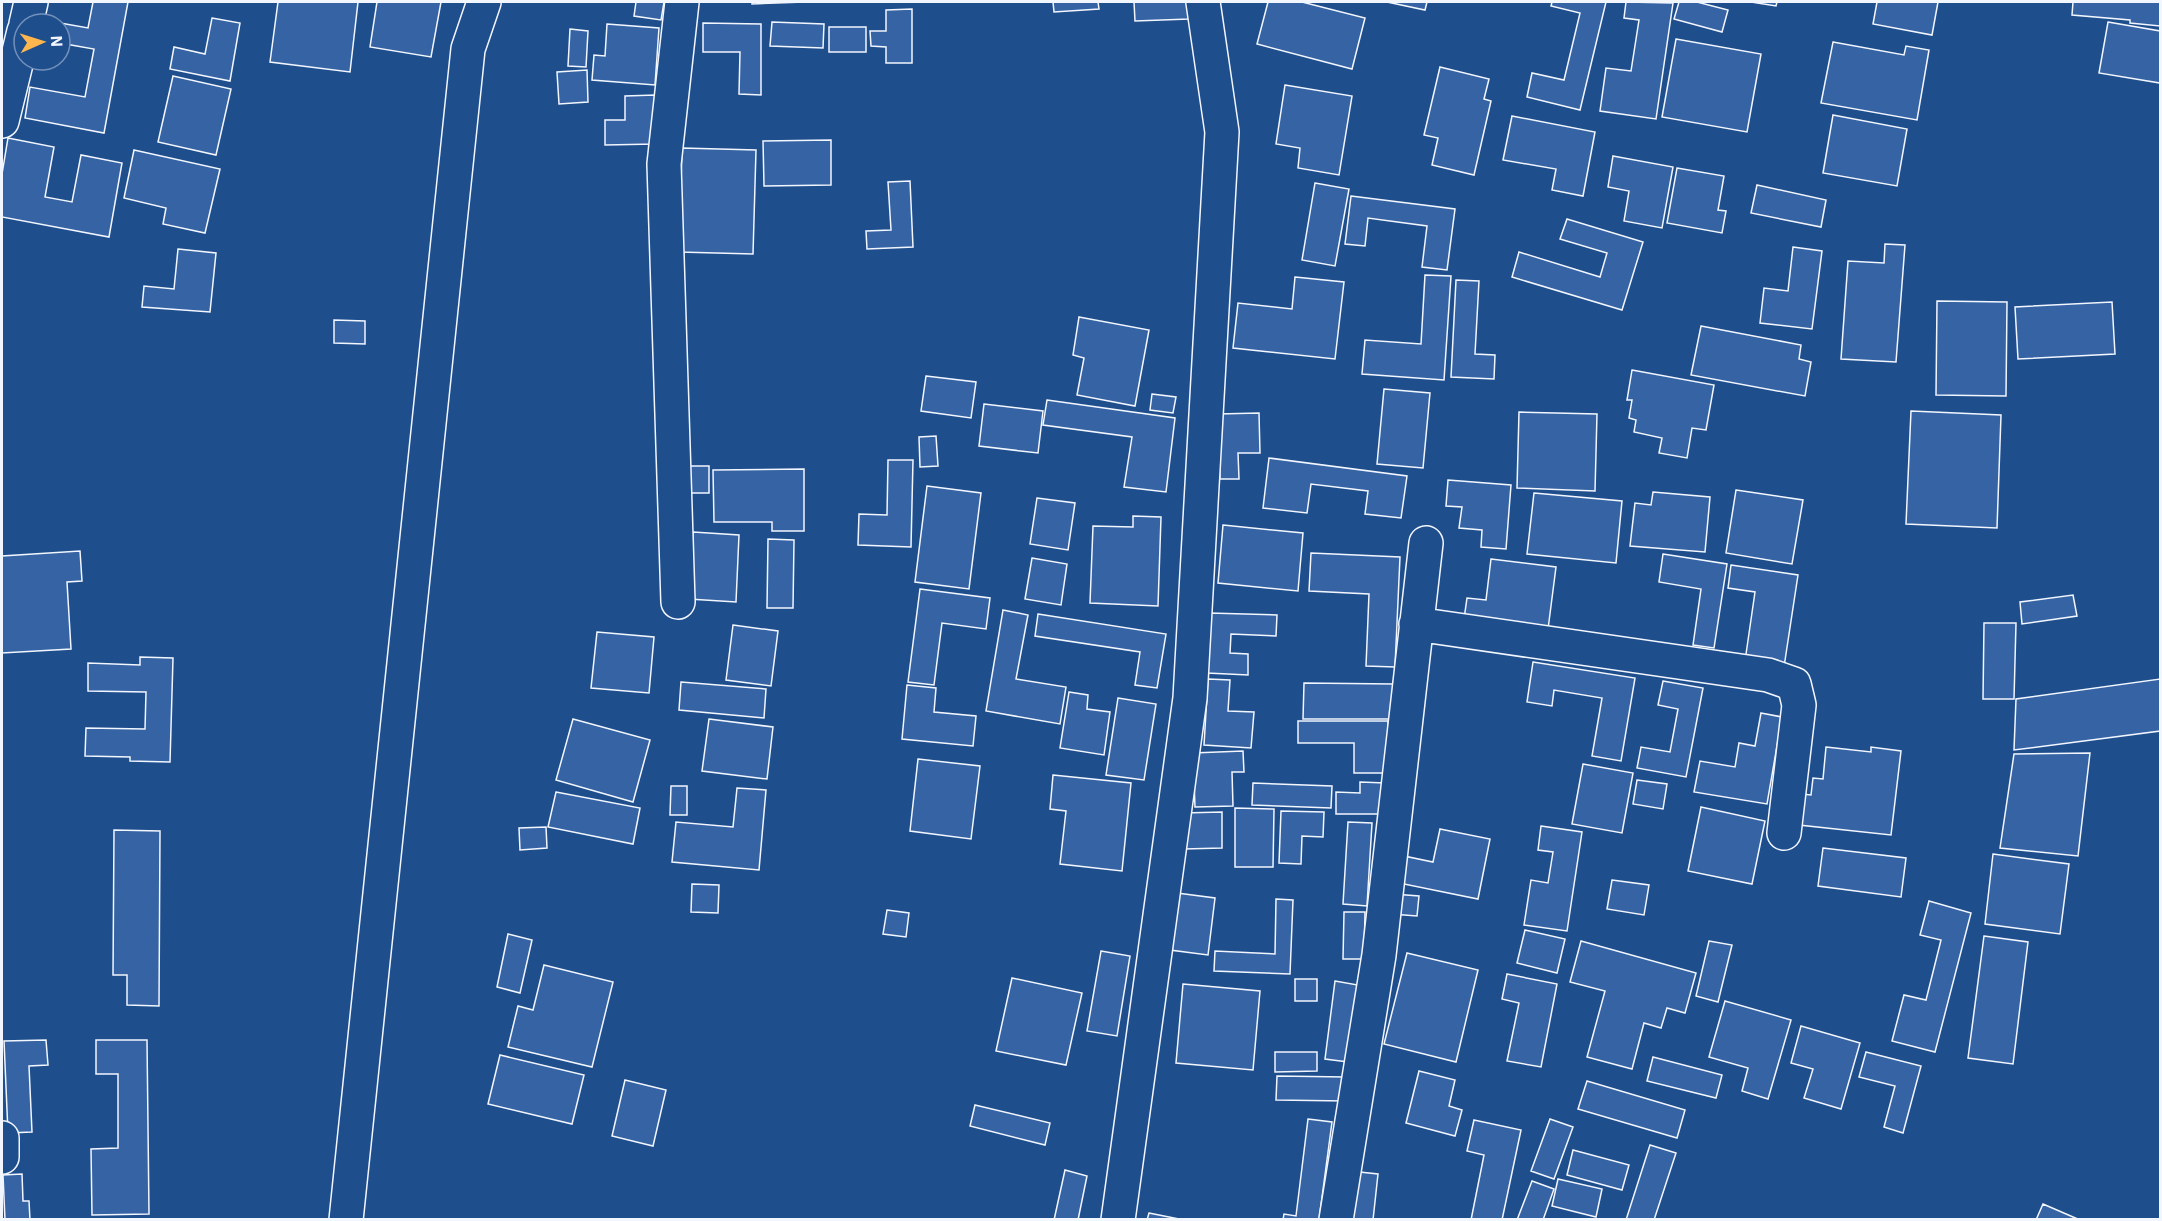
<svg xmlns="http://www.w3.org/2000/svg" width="2162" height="1221" font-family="'IBM Plex Sans',sans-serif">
  <rect width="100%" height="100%" fill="#1f4e8c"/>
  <path fill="#3563a3" stroke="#f2f6ff" stroke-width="1.5" d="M93,2h35l-24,131 -79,-15 5,-31 55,10 9,-48 -34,-6v-19h-17v-4l45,8z
    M278,2h80l-8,70 -80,-10z
    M377,2h64l-10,55 -61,-10z
    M636,2h28l-3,18 -27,-4z
    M752,2h53l-53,2z
    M1053,2h45l1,7 -45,3z
    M1134,2h54l1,17 -54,2z
    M1268,2h34l63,16 -13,51 -95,-25z
    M1387,2h40l-2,8z
    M1552,2h54l-26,108 -53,-13 5,-24 32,7 16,-67 -29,-7z
    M1626,2l47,1 -17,116 -56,-8 6,-43 25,3 8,-51 -15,-2z
    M1679,2h18l31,8 -6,22 -48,-13z
    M1751,2h26l-1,4z
    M1877,2h61l-6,33 -59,-11z
    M2073,2h87v24l-30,-3v-3l-58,-5z
    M912,9v54h-26v-16l-15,-1 -1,-15h16v-21z
    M212,18l28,5 -10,58 -60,-12 4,-22 31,7z
    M772,22l52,2 -1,24 -53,-2z
    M2108,22l52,9v52l-61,-10z
    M703,23l58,1v71l-22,-1 1,-42h-37z
    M607,24l52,4 -4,57 -63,-5 2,-25 11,1z
    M829,27h37v25h-37z
    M570,29l18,2 -2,36 -18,-1z
    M1676,39l85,15 -14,78 -85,-15z
    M1833,42l71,13 2,-9 23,4 -12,70 -96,-17z
    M1440,67l49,12 -5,20 7,2 -17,74 -42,-10 6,-27 -14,-3z
    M587,70l1,32 -29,2 -2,-32z
    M173,76l58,13 -15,66 -58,-13z
    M1285,85l67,11 -13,79 -41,-7 2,-20 -24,-4z
    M655,95v49l-50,1v-25h20v-24z
    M1833,115l74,14 -10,57 -74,-13z
    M1512,116l83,16 -12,64 -31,-6 4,-21 -53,-9z
    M8,138l46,9 -9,50 27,5 9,-47 41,8 -13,74 -107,-20v-43z
    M831,140v45l-67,1 -1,-45z
    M682,148l74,2 -3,104 -74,-2z
    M134,150l86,19 -15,64 -42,-9 3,-16 -42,-10z
    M1613,156l60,11 -11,61 -38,-7 5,-30 -21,-4z
    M1677,168l47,8 -6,34 8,1 -4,22 -55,-10z
    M910,181l3,66 -46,2 -1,-18 25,-1 -3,-48z
    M1315,183l34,6 -14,77 -33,-6z
    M1757,185l69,15 -5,27 -70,-14z
    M1351,196l104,13 -8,61 -25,-3 5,-41 -59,-8 -3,28 -20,-2z
    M1567,219l76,23 -21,68 -110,-33 7,-25 81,25 7,-24 -47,-14z
    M1885,244l20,1 -9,117 -55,-3 7,-98 36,2z
    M1793,247l29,4 -10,78 -52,-6 4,-35 24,3z
    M178,249l38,4 -6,59 -68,-5 2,-21 30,3z
    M1425,275l26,1 -7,104 -82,-6 3,-34 56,4z
    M1295,277l49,5 -9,77 -102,-11 5,-45 54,6z
    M1456,280l23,1 -4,73 20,1 -1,24 -43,-2z
    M1937,301l70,1 -1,94 -70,-1z
    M2112,302l3,52 -97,5 -3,-52z
    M1079,317l70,13 -14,76 -58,-11 7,-37 -11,-3z
    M334,320l31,1v23l-31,-1z
    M1701,326l100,19 -2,14 12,3 -6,34 -114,-21z
    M1632,370l82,15 -8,45 -14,-2 -5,30 -28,-5 3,-15 -28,-6 2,-12 -7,-2 3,-18h-5z
    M926,376l50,6 -5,36 -50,-7z
    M1384,389l46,4 -7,75 -46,-4z
    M1152,394l24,3 -3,16 -23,-3z
    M1047,400l128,18 -9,74 -42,-5 8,-50 -89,-12z
    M984,404l59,7 -5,42 -59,-7z
    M1911,411l90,4 -4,113 -91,-4z
    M1519,412l78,2 -2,77 -78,-3z
    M1259,413l1,40h-22l1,26h-19l-2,-65z
    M936,436l2,30 -18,1 -1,-30z
    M1269,458l138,18 -6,42 -36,-4 3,-23 -57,-7 -4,29 -44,-5z
    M888,460h25l-2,87 -53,-2 1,-31 28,1z
    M689,466h20v27h-20z
    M804,469v62h-32v-9h-58l-1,-52z
    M1448,480l63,5 -5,64 -25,-2 1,-17 -23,-2 3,-21 -16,-1z
    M927,486l54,7 -12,96 -54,-7z
    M1736,490l67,10 -11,64 -66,-11z
    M1653,492l57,5 -5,55 -75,-6 5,-43 16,2z
    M1534,493l88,8 -6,62 -89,-9z
    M1037,498l38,5 -7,47 -38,-6z
    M1133,516l28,1 -3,89 -68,-3 3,-77 40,1z
    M1223,525l80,8 -5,58 -80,-8z
    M693,532l46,3 -3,67 -47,-3z
    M768,539l26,1 -1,68h-26z
    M80,551l2,30 -15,1 4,67 -69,4v-97z
    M1311,553l89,4 -5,110 -29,-1 3,-72 -60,-3z
    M1663,554l64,10 -13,84 -21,-3 8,-56 -42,-7z
    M1032,558l35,6 -6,41 -36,-6z
    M1491,559l65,8 -9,70 -84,-11 4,-28 19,2z
    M1731,565l67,10 -14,92 -39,-6 10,-69 -27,-4z
    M920,589l70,9 -4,31 -44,-6 -8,62 -26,-3z
    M2073,595l4,21 -55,8 -2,-22z
    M1003,610l25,5 -12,64 50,8 -6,37 -74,-13z
    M1209,613l68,2 -1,21 -45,-2 -1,19 18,1v21l-41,-2z
    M1038,614l128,20 -9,54 -22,-3 5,-33 -105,-16z
    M1984,623h32l-2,76h-31z
    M733,625l45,6 -7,55 -45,-6z
    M597,632l57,5 -5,56 -58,-5z
    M140,657l33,1 -3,104 -40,-1v-4l-45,-1 1,-28 59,1 1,-37 -58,-1v-28l52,2z
    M1533,662l102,16 -14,83 -29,-5 10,-58 -48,-8 -2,16 -25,-4z
    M1208,679l22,1 -2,31 26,1 -3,36 -47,-3z
    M2160,679v52l-146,19 2,-51z
    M1663,681l40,7 -17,89 -49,-9 4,-21 29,5 8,-43 -20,-4z
    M681,682l85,7 -2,29 -85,-8z
    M1304,683l90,1 -1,35h-90z
    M907,685l29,3 -2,24 42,4 -3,30 -71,-7z
    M1069,692l19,3 -1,14 23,3 -6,43 -44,-7z
    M1118,698l38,6 -12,76 -38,-5z
    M1761,713l21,4 -15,87 -73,-12 6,-31 35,6 4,-24 16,3z
    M573,719l77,21 -17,62 -77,-22z
    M709,719l64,8 -6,52 -65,-8z
    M1298,721h90v52h-34v-30h-56z
    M1826,747l45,5v-5l30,4 -10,84 -92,-10 3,-31 9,1 2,-17 10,1z
    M1243,751l1,21h-12l1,34 -38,1 -2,-54z
    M2090,753l-12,103 -78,-8 14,-94z
    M918,759l62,7 -9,73 -61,-8z
    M1583,764l50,9 -11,60 -50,-9z
    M1053,775l78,8 -9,88 -62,-7 6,-53 -16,-2z
    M1637,780l30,4 -4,25 -30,-5z
    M1360,782l25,1v31h-49v-22l24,1z
    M1253,783l79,3 -1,22 -79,-3z
    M671,786h16v29h-17z
    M737,788l29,2 -7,80 -87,-8 4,-40 57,5z
    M556,792l84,16 -7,36 -85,-17z
    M1701,807l64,14 -13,63 -64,-13z
    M1235,808l39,1 -1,58h-38z
    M1281,811l43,1 -1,25 -21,-1 -1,28 -22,-1z
    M1222,812v36l-38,1 -1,-36z
    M1348,822l24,1 -5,83 -24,-2z
    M1541,826l41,6 -15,99 -43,-6 7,-45 17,3 5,-31 -15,-2z
    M546,827l1,21 -27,2 -1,-22z
    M1440,829l50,10 -12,60 -84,-17 5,-27 34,7z
    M114,830l46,1 -1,175 -32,-1v-30h-14z
    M1823,848l83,10 -5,39 -83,-11z
    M1993,854l76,10 -9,70 -75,-10z
    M1612,880l37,5 -5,30 -37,-6z
    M692,884l27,1 -1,28 -27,-1z
    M1177,893l38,5 -7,57 -38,-5z
    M1393,894l26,2 -2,20 -26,-2z
    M1276,899l17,1 -3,74 -76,-3 1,-20 60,3z
    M1929,901l42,12 -36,139 -43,-11 12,-46 22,5 15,-60 -21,-5z
    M887,910l22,3 -3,24 -23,-3z
    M1344,912h21l-1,47h-21z
    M1525,930l40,9 -8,34 -40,-10z
    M508,934l24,6 -12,53 -23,-6z
    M1984,936l44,6 -15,122 -45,-6z
    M1581,941l115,32 -11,40 -18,-5 -6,20 -17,-5 -12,46 -45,-12 18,-66 -35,-9z
    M1709,941l23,4 -14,57 -22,-6z
    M1101,951l29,5 -13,80 -30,-5z
    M1407,953l71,17 -22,92 -72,-18z
    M544,965l69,17 -21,85 -84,-20 10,-41 15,4z
    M1507,974l50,10 -16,83 -34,-6 12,-58 -17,-4z
    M1012,978l70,15 -16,72 -70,-14z
    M1295,979h22v22h-22z
    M1335,981l23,4 -10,77 -23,-3z
    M1183,984l77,7 -7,79 -77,-7z
    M1725,1001l66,19 -23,79 -26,-8 6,-23 -39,-11z
    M1801,1026l59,17 -19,66 -37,-11 9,-29 -22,-6z
    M46,1040l2,25 -19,1 3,66 -24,1 -4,-92z
    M96,1040h51l2,174 -57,1 -1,-66 27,-1v-74h-22z
    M1275,1052h42v19l-42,1z
    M1866,1052l55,14 -18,67 -19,-6 11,-41 -36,-9z
    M500,1055l84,20 -12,49 -84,-20z
    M1653,1057l69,18 -6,23 -69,-17z
    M1419,1071l36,9 -6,26 13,4 -7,26 -49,-13z
    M1277,1076l69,1v24l-70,-1z
    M625,1080l41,10 -13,56 -41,-10z
    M1587,1081l98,29 -8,28 -99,-29z
    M975,1105l75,18 -5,22 -75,-19z
    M1308,1119l24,3 -13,98h-36l1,-6 12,2z
    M1550,1119l23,8 -19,52 -23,-8z
    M1474,1120l47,10 -19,90h-31l13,-65 -17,-4z
    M1650,1145l26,8 -22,67h-28z
    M1573,1150l56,15 -7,25 -55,-15z
    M1065,1170l22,6 -9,44h-24z
    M1350,1171l28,3 -5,46h-28z
    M22,1174l1,27h6l1,19h-25l-2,-45z
    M1558,1179l44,10 -6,28 -44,-11z
    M1532,1181l22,8 -11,31h-26z
    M2043,1204l37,16h-44z
    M1149,1213l35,7h-37z"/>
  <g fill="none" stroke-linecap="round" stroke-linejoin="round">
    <g stroke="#f2f6ff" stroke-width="36">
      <path id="minor" d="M26,24l5,-22
        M2,121l22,-90
        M678,602l-14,-438 18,-162
        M1416,624l352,51 26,9 5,21 -15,128
        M2,1138v19
        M346,1220l122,-1171 16,-47
        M1118,1220l72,-522 32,-566 -19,-130
        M1336,1220l43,-265 47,-412"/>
    </g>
    <use href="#minor" stroke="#1f4e8c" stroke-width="33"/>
  </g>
  <rect width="2162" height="1221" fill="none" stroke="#f2f6ff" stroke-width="6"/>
  <g transform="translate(42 42) rotate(87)"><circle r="28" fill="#1f4e8c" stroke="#7391ba" stroke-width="1.5"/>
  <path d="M0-4.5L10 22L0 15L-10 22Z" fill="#ffb74d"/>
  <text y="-9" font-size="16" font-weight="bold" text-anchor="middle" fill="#f2f6ff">N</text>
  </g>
</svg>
